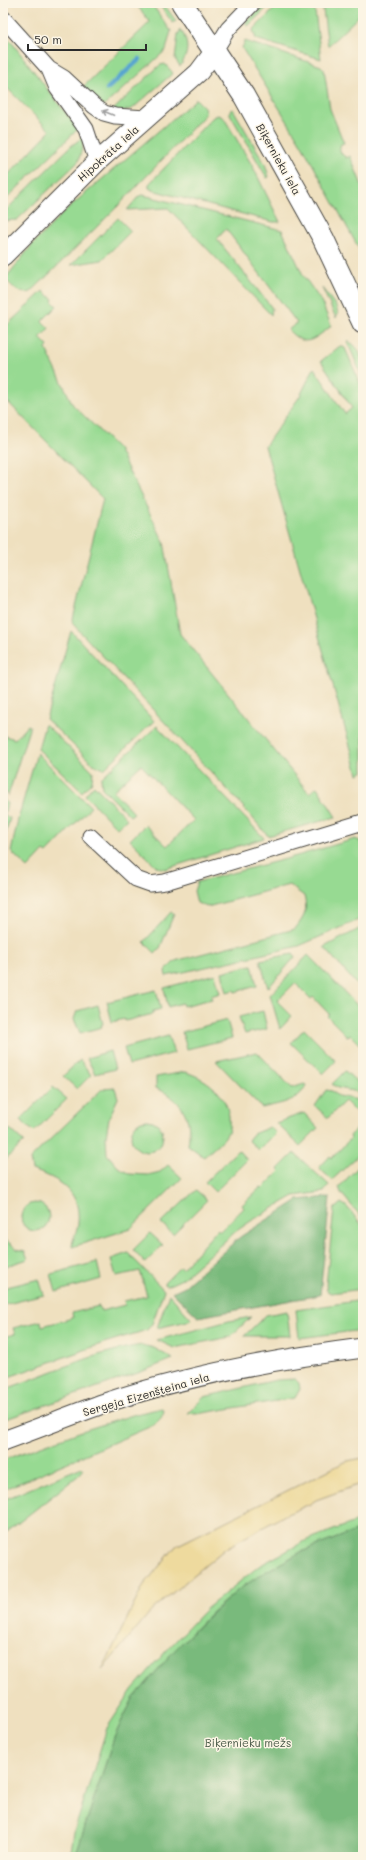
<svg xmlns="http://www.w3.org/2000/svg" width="366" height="1860" font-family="Mali,sans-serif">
  <rect width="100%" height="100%" fill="#fcf5e5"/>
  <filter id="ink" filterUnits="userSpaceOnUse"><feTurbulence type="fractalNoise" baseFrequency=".025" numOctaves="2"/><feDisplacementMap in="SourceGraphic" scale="8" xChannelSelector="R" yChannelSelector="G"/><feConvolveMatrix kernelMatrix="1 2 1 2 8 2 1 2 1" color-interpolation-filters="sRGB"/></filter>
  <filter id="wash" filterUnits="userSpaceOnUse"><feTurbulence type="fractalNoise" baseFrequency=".012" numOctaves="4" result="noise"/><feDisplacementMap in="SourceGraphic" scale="16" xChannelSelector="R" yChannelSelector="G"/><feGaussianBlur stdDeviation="0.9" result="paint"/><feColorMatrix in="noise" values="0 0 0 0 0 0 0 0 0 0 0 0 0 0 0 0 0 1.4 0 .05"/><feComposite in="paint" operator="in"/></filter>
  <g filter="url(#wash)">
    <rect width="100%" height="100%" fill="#efe0bf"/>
    <path fill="#97da92" stroke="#61825e" d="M135,3h16l20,28 -5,19 -62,56 -21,-19 67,-65z
      M158,3h5l13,18 -3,2z
      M266,3h6l-24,23 -3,-3z
      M280,3h34l7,56 -65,-20 -3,-9z
      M322,3h41v9l-35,34z
      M181,30c8,13 8,24 -1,36l-5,-7 3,-25z
      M3,31l75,98 -75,73v-22l47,-49 -47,-47z
      M245,41l76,25 3,3 6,40 14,34 -3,1c-3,7 0,10 6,14l3,-2 13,32v68l-61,-111 -60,-97z
      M165,64l8,9 -41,36 -16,3 -3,-2 47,-45z
      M196,99l8,8 2,6 -4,5 -84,88 -87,86c-11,4 -19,-6 -26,-13l27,-34 35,-36z
      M233,109l32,55 4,13 -2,1 -37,-64v-4z
      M218,115l6,3 29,49 27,55h-7l-121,-32 -3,-2v-4l64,-67z
      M83,137v9l-5,16 -61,58 -14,1v-8l68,-67z
      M143,195l139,35 21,45 18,26 10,24 -2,3c-18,13 -23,20 -41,2l9,-7 -71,-94 -9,10 55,69 -1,7 -103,-107 -41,2 12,-14z
      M118,218l13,13 -29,29 -31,5z
      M322,288l14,18 2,7 -2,5z
      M43,291l10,8 -1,2 5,5 -15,15 7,7 -9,10 8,8 -2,3 27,56 45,44 46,93 16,92 129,159 8,-6 19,30 -68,19 -29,-34 -167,-179 31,-124 -100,-102v-68z
      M347,341c16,6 16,23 16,38z
      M340,346l5,2 18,42v382l-5,2 -93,-328 35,-50 14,-28 31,46 7,-6 -31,-47z
      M71,631l83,90 -50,48 -11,-5 -47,-45z
      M45,724l48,47 -1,11 -10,10 -44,-43z
      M28,725l2,1 -22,70 -5,-8v-50l2,-2 10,3z
      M157,726l107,112 -99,31 -8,-2 -27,-27 15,-15 22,21 27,-26 -53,-55 -28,26 21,22 -4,3 -28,-28 -1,-10z
      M37,753l54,54 -44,46 -3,-2 -16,17 -17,-16 7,-33z
      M94,785l33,34 -10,9 -32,-33z
      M3,797l4,7 -3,11 6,3 -7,26z
      M355,839l5,2 3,8v69l-64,28 -133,30 -1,-5 10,-10 120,-32c10,-13 13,-18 9,-33l-15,-11 -82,22 -10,-4 -3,-12 3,-9 89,-23z
      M171,912l3,2 -14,34 -5,5 -11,-11z
      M363,927v65l-39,-45z
      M293,954l2,3 -27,31 -8,-28z
      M308,955l55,56v37l-13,-13 -3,1 -20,-20 2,-2 -16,-17 -2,2 -16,-16 -18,18 15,15 -12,13 -10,-34z
      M252,965l5,21 -22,6 -1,-2 -7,2 -5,-20z
      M215,974l5,19 -9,3 1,3 -29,7 -1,-3 -14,4 -4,-19z
      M156,990l5,19 -8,2v3l-28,7 -1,-2 -12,3 -5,-20z
      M98,1005l5,19 -2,1 1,2 -22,6 -6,-14 3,-8z
      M263,1011l4,18 -22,5 -6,-17z
      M227,1020l5,18 -45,11 -5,-17z
      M304,1029l32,32 -13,13 -32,-31z
      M168,1036l6,17 -45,12 -5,-17z
      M110,1051l5,18 -20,5 -8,-16z
      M257,1052l35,36 12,-4 2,1c-6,17 -29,19 -44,23l-46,-47z
      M80,1060l11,15 -14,14 -14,-13z
      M345,1071l18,16v6l-25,-5 -6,-4z
      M185,1072c21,6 41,21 44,44 0,5 1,11 -1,16 -4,9 -17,18 -24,25l-16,-12c5,-28 -7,-46 -32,-57v-11z
      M53,1087l14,12 -33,33 -14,-12z
      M115,1088l3,10 -9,20 -3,19 1,17 11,13 11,7 19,1 12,-3 8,-7 14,13 -52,51 -58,18c0,-9 6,-16 6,-24 3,-33 -19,-44 -46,-53l-2,-11 72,-70z
      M326,1090l6,1 6,5 25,5v18l-18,-18 -17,17 -13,-12z
      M304,1113l14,15 -18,18 -24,-23z
      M131 1136a16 16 0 1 1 32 0a16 16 0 1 1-32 0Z
      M363,1122v29l-31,29 -13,-12 11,-12 2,2 19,-20 -1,-2z
      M270,1127l6,6 -17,17 -11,-10 5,-6z
      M10,1129l14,13 -21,20v-26z
      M238,1150l9,10 -32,32 -10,-10z
      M294,1153l35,32 -5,7 -30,4 -43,25 -16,11 -53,47 -15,7 -3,-3 16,-16 2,2 36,-40 2,2 24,-23 -2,-3 19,-18 2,1 17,-17 -2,-2z
      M363,1162v57l-22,-26 -2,-6z
      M196,1190l11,10 -34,34 -12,-11z
      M21 1217a14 14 0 1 1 28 0a14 14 0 1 1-28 0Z
      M341,1203l5,3 17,20v63l-32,4 -4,-2 -1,-6 8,-76z
      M150,1233l13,12 -18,18 -12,-13z
      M3,1238l14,11 8,2 3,8 -25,8z
      M128,1253l36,37 -12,34 -5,6 -43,13 -101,36v-42l12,-3 -2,-6 28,-7 1,5 31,-8 -1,-5 27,-7 2,5 24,-6 -1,-4 23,-5 -7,-25 -24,5 -5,-17z
      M97,1262l4,17 -45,13 -5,-18z
      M39,1279l5,16 -41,10v-17z
      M169,1294l23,26 -35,8z
      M363,1300v30l-64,8 -3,-28z
      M287,1311l3,25h-46l22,-21z
      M251,1317l-21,20 -56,11 -17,-8 72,-19z
      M142,1345l12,3 19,11 -35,14 -135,47v-30c45,-16 91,-38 139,-45z
      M295,1379l4,4 1,6 -5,9 -99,16 -8,-1 16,-16 72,-17z
      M162,1408l2,3 -3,7 -7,7 -151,65v-30l79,-29 54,-17z
      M82,1467l2,2 -5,6 -76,60v-35z
      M363,1519v9l-62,24 -36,20 -27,18 -26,22 -41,42 -38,45 -10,19 -9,20 -39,119h-5l4,-25 33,-104 25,-38 35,-40 39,-41 53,-43 48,-26z"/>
    <path fill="#79ba7c" stroke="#527254" d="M330,1197l-10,98 -122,22 -26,-25 13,-6 55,-49 58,-37z
      M363,1528v329h-288l39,-119 9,-20 10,-19 38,-45 42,-42 25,-22 27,-18 36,-20z"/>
    <path fill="#eeda9e" stroke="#8c8264" d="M363,1458v25l-47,17 -6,4 -25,11 -59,33 -75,63 -49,59 41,-84 33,-40 171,-85z"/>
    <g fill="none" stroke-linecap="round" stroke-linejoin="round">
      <path stroke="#57a4d0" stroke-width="4.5" d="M107,89l33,-30"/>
    </g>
  </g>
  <g filter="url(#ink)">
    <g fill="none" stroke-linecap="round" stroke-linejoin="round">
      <g stroke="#484641" stroke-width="17">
        <path id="minor" d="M3,18l46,51 15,9 30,28 10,7 11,3 31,2
          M214,52l14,-23 25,-26
          M49,69l8,19 29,41 11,33
          M90,836l46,43 14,5 15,-2 198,-60"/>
      </g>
      <g stroke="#484641" stroke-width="21">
        <path id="tertiary" d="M3,256l94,-94 102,-90 15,-20
          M3,1441c34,-12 68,-26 102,-38 83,-28 171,-44 258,-55"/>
      </g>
      <g stroke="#484641" stroke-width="23">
        <path id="secondary" d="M182,3l62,93 79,142 40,85"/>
      </g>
      <use href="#minor" stroke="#fff" stroke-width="15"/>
      <use href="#tertiary" stroke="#fff" stroke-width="19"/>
      <use href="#secondary" stroke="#fff" stroke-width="21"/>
    </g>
    <defs><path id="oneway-shaft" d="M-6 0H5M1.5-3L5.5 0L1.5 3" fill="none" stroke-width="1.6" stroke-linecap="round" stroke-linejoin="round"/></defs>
    <use stroke="#a0a0a0" href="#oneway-shaft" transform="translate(108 113) rotate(-157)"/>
  </g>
  <g text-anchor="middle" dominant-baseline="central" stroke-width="3" stroke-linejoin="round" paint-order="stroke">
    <g font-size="11" fill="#2b2b2b" stroke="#fcf5e5">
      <text transform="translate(108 153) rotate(-42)">Hipokrāta iela</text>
      <text transform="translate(279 159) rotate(61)">Biķernieku iela</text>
      <text transform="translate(146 1394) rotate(-16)">Sergeja Eizenšteina iela</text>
    </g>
    <g font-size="11" fill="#465745" stroke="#fcf5e5">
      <text x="248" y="1742">Biķernieku mežs</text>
    </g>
  </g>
  <rect width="366" height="1860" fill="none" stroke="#fcf5e5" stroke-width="16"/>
  <path d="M28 44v6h118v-6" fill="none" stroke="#2b2b2b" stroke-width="2"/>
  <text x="34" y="44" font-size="12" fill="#2b2b2b" stroke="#fcf5e5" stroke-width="3" paint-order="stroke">50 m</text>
</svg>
